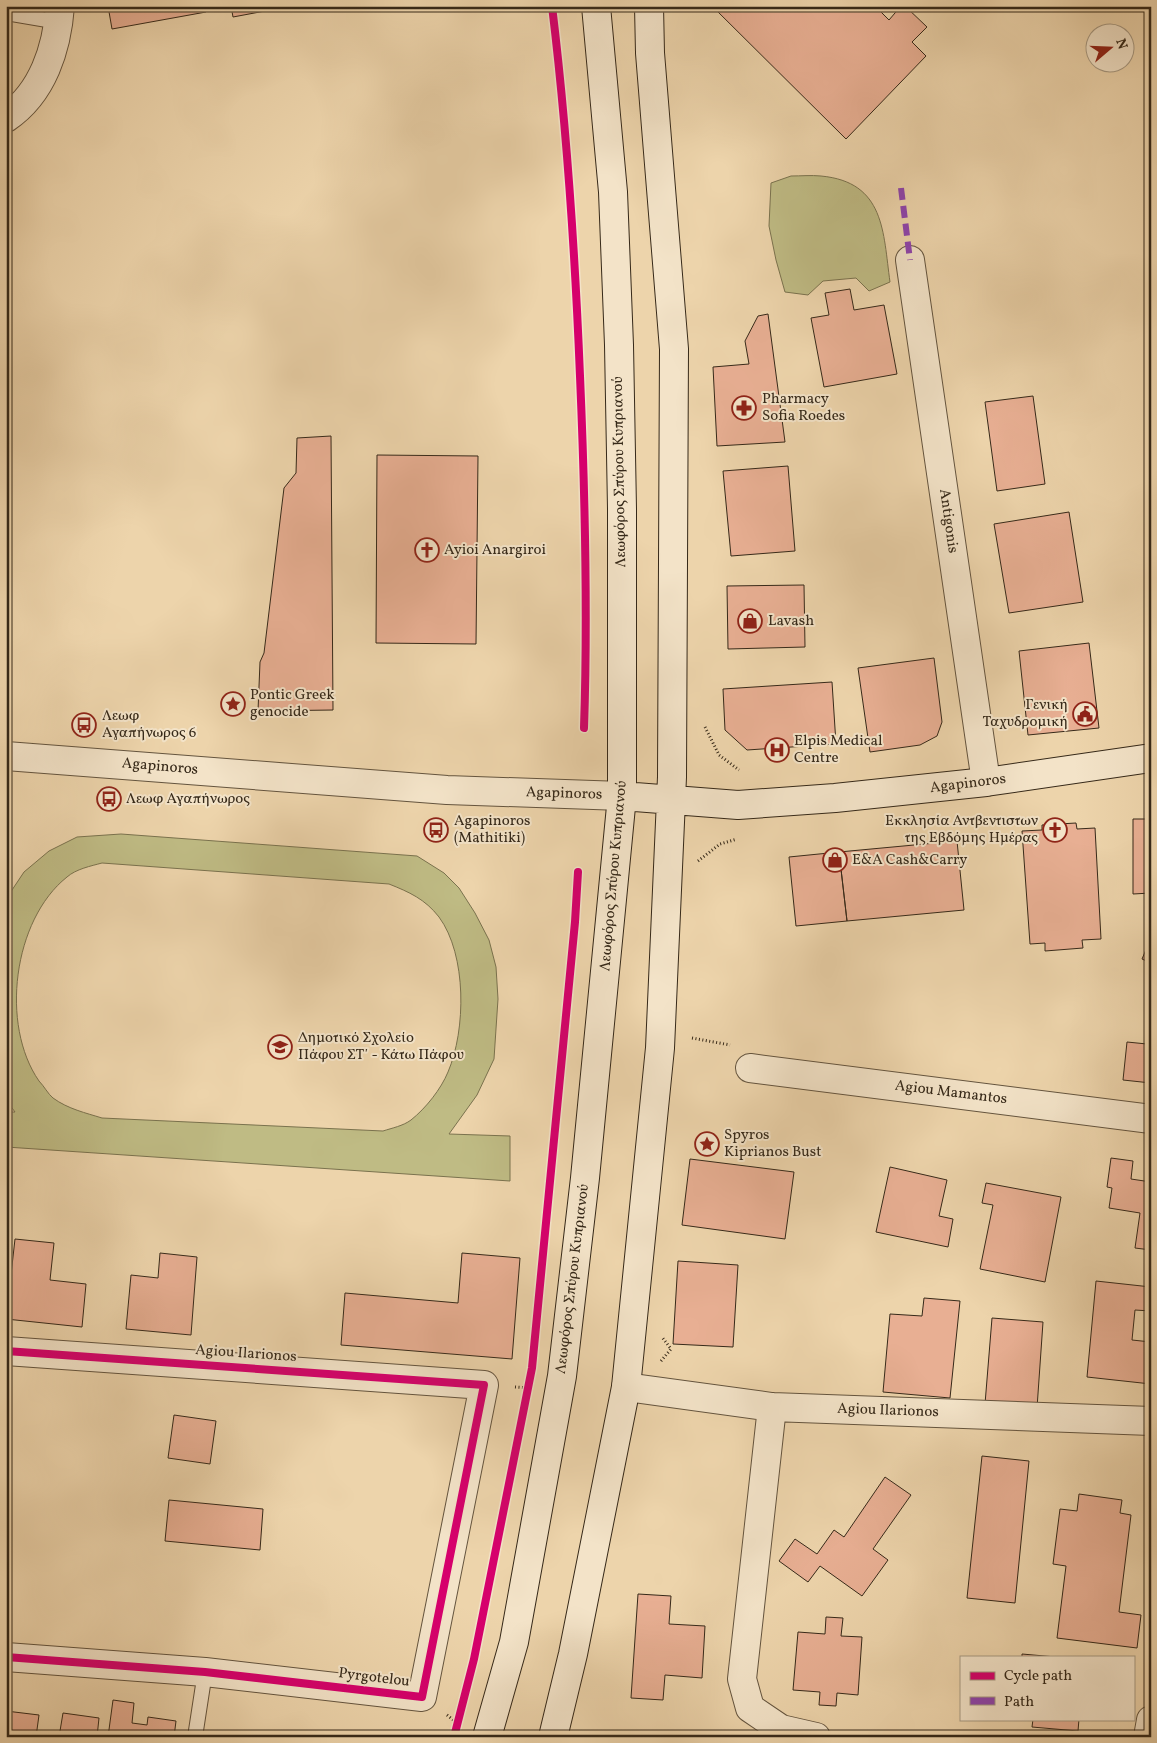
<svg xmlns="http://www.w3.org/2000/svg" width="1157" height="1743" font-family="Vollkorn,serif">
  <rect width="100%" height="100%" fill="#edd4ab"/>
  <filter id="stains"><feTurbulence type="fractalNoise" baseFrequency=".004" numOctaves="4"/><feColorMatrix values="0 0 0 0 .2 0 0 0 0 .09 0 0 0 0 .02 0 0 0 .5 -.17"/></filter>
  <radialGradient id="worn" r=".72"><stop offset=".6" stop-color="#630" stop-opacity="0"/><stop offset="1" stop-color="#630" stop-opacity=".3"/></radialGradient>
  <path fill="#bfbb84" stroke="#7a724e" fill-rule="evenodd" d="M791,176c10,0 20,-1 30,0 64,6 62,56 69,106l-21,9 -13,-13 -33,3 -15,14 -23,-3 -9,-32 -7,-34 2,-43z
    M121,834l296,22 27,17 15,15 16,25 14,27 7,27 2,32 -4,60 -17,36 -28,39 61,2v45l-504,-34v-35h9l-9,-12v-201l18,-27 25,-21 28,-14zM102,863l287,21c20,8 36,15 50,33 28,38 27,113 9,155 -7,17 -22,36 -37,48 -8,6 -19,8 -28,11l-281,-13c-16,-5 -34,-9 -49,-20 -5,-4 -9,-12 -14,-17 -39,-56 -26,-161 28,-204 9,-8 24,-11 35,-14z"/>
  <path fill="#e8af93" stroke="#362919" d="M108,6h97l1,6 -94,17z
    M231,6h50v2l-48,9z
    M712,6h163l14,14 12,-14h4l22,21 -15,15 14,14 -80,83z
    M850,289l4,21 30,-5 13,69 -73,13 -13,-69 18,-3 -4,-22z
    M768,314l17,128 -68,4 -4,-79 36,-3 -4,-23 13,-25z
    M1033,396l12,88 -48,7 -12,-89z
    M331,436l2,274 -75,1 2,-49 4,-9 20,-165 12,-15 1,-35z
    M377,455l101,1 -2,188 -100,-1z
    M788,466l7,85 -64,5 -8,-85z
    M1069,512l14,90 -74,11 -15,-89z
    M804,585l1,62 -77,2 -1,-63z
    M1089,643l10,85 -71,7 -9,-84z
    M934,658l8,64 -5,14 -17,9 -50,7 -12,-84z
    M832,682l4,62 -89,6 -22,-20 -2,-41z
    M1133,819h18v74l-18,1z
    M1076,823l1,6 18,-1 6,111 -19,1 1,8 -38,3v-8l-15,1 -8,-113 20,-1v-5z
    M957,841l7,69 -117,11 -8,-69z
    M839,852l8,69 -51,5 -7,-69z
    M1151,938v25l-9,-4z
    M1151,1008v75l-28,-3 4,-38 20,2z
    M1111,1158l22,3 -2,18 20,3v68l-16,-2 5,-35 -31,-5 3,-20 -5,-1z
    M690,1159l104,13 -9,67 -103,-14z
    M890,1167l57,13 -8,36 14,3 -5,28 -72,-15z
    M986,1183l75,14 -16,85 -65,-13 13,-64 -11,-2z
    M15,1239l39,4 -4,37 36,4 -4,43 -76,-8z
    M160,1253l37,4 -6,78 -65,-6 5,-54 27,3z
    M462,1253l58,5 -8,101 -171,-14 4,-52 113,10z
    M678,1261l60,4 -5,82 -60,-3z
    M1096,1281l55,6v24l-16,-1 -3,30 19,2v42l-64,-7z
    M924,1298l36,3 -10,97 -67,-6 7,-78 32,2z
    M992,1318l51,4 -6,86 -52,-4z
    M174,1415l42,6 -6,43 -42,-6z
    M982,1456l47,5 -14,142 -48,-5z
    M885,1477l26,18 -38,54 15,11 -26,36 -42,-30 -12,16 -29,-21 16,-22 22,15 17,-24 10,7z
    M1079,1494l43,6 -2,13 11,2 -12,97 22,3 -4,33 -80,-10 9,-72 -13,-2 7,-55 17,2z
    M169,1500l94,9 -3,41 -95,-9z
    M638,1594l33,2 -2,28 36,2 -3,52 -37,-3 -2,25 -32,-2z
    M826,1617l17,1 -2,18 21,1 -4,58 -21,-2 -1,13 -17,-1 1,-13 -27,-2 5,-58 27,2z
    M1022,1654l34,3h-34z
    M113,1700l21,3 -2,20 15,2 1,-8 28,4 -2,16h-66z
    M6,1711l33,4 -3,22h-30z
    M63,1713l36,5 -2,19h-38z
    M1033,1719h46l-1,12 -46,-4z"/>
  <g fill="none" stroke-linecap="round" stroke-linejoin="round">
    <g stroke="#64543e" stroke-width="16">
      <path id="service" d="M6,13l53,9
        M195,1737l10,-65"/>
    </g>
    <g stroke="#64543e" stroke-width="30">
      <path id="minor" d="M6,118c37,-25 51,-70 54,-112
        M910,260l76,522
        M750,1068l401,51
        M6,1351l478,34 -62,312 -217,-25 -199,-15
        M626,1387l146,20 379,14
        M772,1407l-30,272 8,29 31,21 35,8
        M1148,1737l3,-17"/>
    </g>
    <g stroke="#64543e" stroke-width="30">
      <path id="tertiary" d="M6,756l441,34 175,6"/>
    </g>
    <g stroke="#362919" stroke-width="30">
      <path id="secondary" d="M622,796l116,9 97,-7 151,-16 165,-24
        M487,1737l27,-95 48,-266 23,-198 37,-382v-287l-3,-164 -6,-153 -17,-186
        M553,1737l20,-83 53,-267 34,-339 12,-271 2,-428 -24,-296 -1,-47"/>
    </g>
    <path stroke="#362919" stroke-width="3" stroke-dasharray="1 2.5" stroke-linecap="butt" d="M705,727l14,28 20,15
      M698,861l22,-17 17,-5
      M692,1038l38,7
      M661,1361l10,-12 -9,-12
      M515,1387l13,1
      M447,1715l10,8"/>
    <use href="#service" stroke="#f3e3c8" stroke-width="14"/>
    <use href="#minor" stroke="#f3e3c8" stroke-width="28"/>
    <use href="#tertiary" stroke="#f3e3c8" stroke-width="28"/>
    <use href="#secondary" stroke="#f3e3c8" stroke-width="28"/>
    <path stroke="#8e44ad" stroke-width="6" stroke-dasharray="12 6" stroke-linecap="butt" d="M901,188l9,72"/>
    <g stroke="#f3e3c8" stroke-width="11">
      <path id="cycleway" d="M552,6c15,123 23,247 28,370 5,117 8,235 4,352
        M6,1351l478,34 -62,312 -217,-25 -199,-15
        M454,1737l20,-78 58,-291 43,-446 3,-50"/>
    </g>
    <use href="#cycleway" stroke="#d6006c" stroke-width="8"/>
  </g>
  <defs>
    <g id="pharmacy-ring" transform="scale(1.25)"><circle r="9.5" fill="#f3e3c8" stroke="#8f2418" stroke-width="1.5"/><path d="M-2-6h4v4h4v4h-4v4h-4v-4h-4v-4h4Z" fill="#8f2418"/></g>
    <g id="church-ring" transform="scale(1.25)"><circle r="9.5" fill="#f3e3c8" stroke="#8f2418" stroke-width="1.5"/><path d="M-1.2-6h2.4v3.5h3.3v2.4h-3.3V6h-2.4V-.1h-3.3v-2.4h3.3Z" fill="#8f2418"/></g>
    <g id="shop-ring" transform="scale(1.25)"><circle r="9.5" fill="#f3e3c8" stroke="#8f2418" stroke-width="1.5"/><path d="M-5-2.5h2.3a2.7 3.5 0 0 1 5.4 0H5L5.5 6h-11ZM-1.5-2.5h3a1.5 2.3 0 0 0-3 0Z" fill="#8f2418"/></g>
    <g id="sight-ring" transform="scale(1.25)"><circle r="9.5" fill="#f3e3c8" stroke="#8f2418" stroke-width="1.5"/><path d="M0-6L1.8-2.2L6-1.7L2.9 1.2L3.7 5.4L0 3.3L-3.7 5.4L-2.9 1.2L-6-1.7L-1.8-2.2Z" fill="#8f2418"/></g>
    <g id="civic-ring" transform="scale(1.25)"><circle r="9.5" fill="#f3e3c8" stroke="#8f2418" stroke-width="1.5"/><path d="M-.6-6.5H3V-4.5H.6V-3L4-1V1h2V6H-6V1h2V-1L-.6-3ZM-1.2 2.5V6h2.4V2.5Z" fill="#8f2418"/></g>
    <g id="bus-ring" transform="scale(1.25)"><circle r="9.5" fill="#f3e3c8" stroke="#8f2418" stroke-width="1.5"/><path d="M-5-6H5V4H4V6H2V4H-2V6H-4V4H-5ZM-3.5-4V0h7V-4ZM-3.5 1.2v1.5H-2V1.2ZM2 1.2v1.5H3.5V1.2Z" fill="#8f2418"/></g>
    <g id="hospital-ring" transform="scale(1.25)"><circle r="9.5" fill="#f3e3c8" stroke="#8f2418" stroke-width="1.5"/><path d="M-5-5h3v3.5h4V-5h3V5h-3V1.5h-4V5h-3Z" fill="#8f2418"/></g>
    <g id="school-ring" transform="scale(1.25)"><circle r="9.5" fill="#f3e3c8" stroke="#8f2418" stroke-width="1.5"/><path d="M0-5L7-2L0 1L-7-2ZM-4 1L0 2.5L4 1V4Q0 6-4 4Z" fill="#8f2418"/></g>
  </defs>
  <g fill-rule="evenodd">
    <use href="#pharmacy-ring" x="744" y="408"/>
    <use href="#church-ring" x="427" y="550"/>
    <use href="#shop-ring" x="750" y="621"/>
    <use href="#sight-ring" x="233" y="704"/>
    <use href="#civic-ring" x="1085" y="714"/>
    <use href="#bus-ring" x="84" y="725"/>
    <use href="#hospital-ring" x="777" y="750"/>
    <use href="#bus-ring" x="109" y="799"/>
    <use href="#bus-ring" x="436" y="830"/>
    <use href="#church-ring" x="1055" y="830"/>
    <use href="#shop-ring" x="835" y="860"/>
    <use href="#school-ring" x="280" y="1047"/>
    <use href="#sight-ring" x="707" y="1144"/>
  </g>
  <g text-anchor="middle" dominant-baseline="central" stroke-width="4" stroke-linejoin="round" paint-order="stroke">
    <g font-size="15" fill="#362919" stroke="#f3e3c8" text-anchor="start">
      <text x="762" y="399">Pharmacy<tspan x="762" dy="17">Sofia Roedes</tspan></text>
      <text x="444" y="550">Ayioi Anargiroi</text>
      <text x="768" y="621">Lavash</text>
      <text x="250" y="695">Pontic Greek<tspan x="250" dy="17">genocide</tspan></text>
      <text x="1068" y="705" text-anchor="end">Γενική<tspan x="1068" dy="17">Ταχυδρομική</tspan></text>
      <text x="102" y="716">Λεωφ<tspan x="102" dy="17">Αγαπήνωρος 6</tspan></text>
      <text x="794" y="741">Elpis Medical<tspan x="794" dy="17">Centre</tspan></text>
      <text x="126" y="799">Λεωφ Αγαπήνωρος</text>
      <text x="454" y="821">Agapinoros<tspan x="454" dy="17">(Mathitiki)</tspan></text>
      <text x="1038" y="821" text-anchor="end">Εκκλησία Αντβεντιστων<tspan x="1038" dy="17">της Εβδόμης Ημέρας</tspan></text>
      <text x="852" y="860">E&amp;A Cash&amp;Carry</text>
      <text x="298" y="1038">Δημοτικό Σχολείο<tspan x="298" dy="17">Πάφου ΣΤ΄ - Κάτω Πάφου</tspan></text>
      <text x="724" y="1135">Spyros<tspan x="724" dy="17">Kiprianos Bust</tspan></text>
    </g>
    <g font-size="15" fill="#362919" stroke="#f3e3c8">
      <text transform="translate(620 472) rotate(-91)">Λεωφόρος Σπύρου Κυπριανού</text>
      <text transform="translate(948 521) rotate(82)">Antigonis</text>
      <text transform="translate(160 767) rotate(5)">Agapinoros</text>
      <text transform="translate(968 784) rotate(-7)">Agapinoros</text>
      <text transform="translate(564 794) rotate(2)">Agapinoros</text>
      <text transform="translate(614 876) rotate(-85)">Λεωφόρος Σπύρου Κυπριανού</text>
      <text transform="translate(951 1093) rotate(7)">Agiou Mamantos</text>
      <text transform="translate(573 1279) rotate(-83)">Λεωφόρος Σπύρου Κυπριανού</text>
      <text transform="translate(246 1354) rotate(4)">Agiou Ilarionos</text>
      <text transform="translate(888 1411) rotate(2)">Agiou Ilarionos</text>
      <text transform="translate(374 1678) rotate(7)">Pyrgotelou</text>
    </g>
  </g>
  <rect width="1157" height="1743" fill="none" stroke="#edd4ab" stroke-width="25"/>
  <rect x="8" y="8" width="1142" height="1728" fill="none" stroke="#362919" stroke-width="2.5"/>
  <rect x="12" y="12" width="1132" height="1718" fill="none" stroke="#362919"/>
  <rect x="960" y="1656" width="175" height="65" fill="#f3e3c8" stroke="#a79982"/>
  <rect x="970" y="1672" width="25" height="8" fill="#d6006c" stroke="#a79982"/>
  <text x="1004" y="1680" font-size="15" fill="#362919">Cycle path</text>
  <rect x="970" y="1697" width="25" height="8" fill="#8e44ad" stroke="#a79982"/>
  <text x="1004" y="1706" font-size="15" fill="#362919">Path</text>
  <g transform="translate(1110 48) rotate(71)"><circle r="24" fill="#f3e3c8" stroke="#a79982"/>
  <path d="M0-4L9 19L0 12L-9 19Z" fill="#8f2418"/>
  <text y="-8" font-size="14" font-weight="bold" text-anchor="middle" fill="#362919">N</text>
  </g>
  <rect width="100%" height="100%" filter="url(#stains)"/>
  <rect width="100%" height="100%" fill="url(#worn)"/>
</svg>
